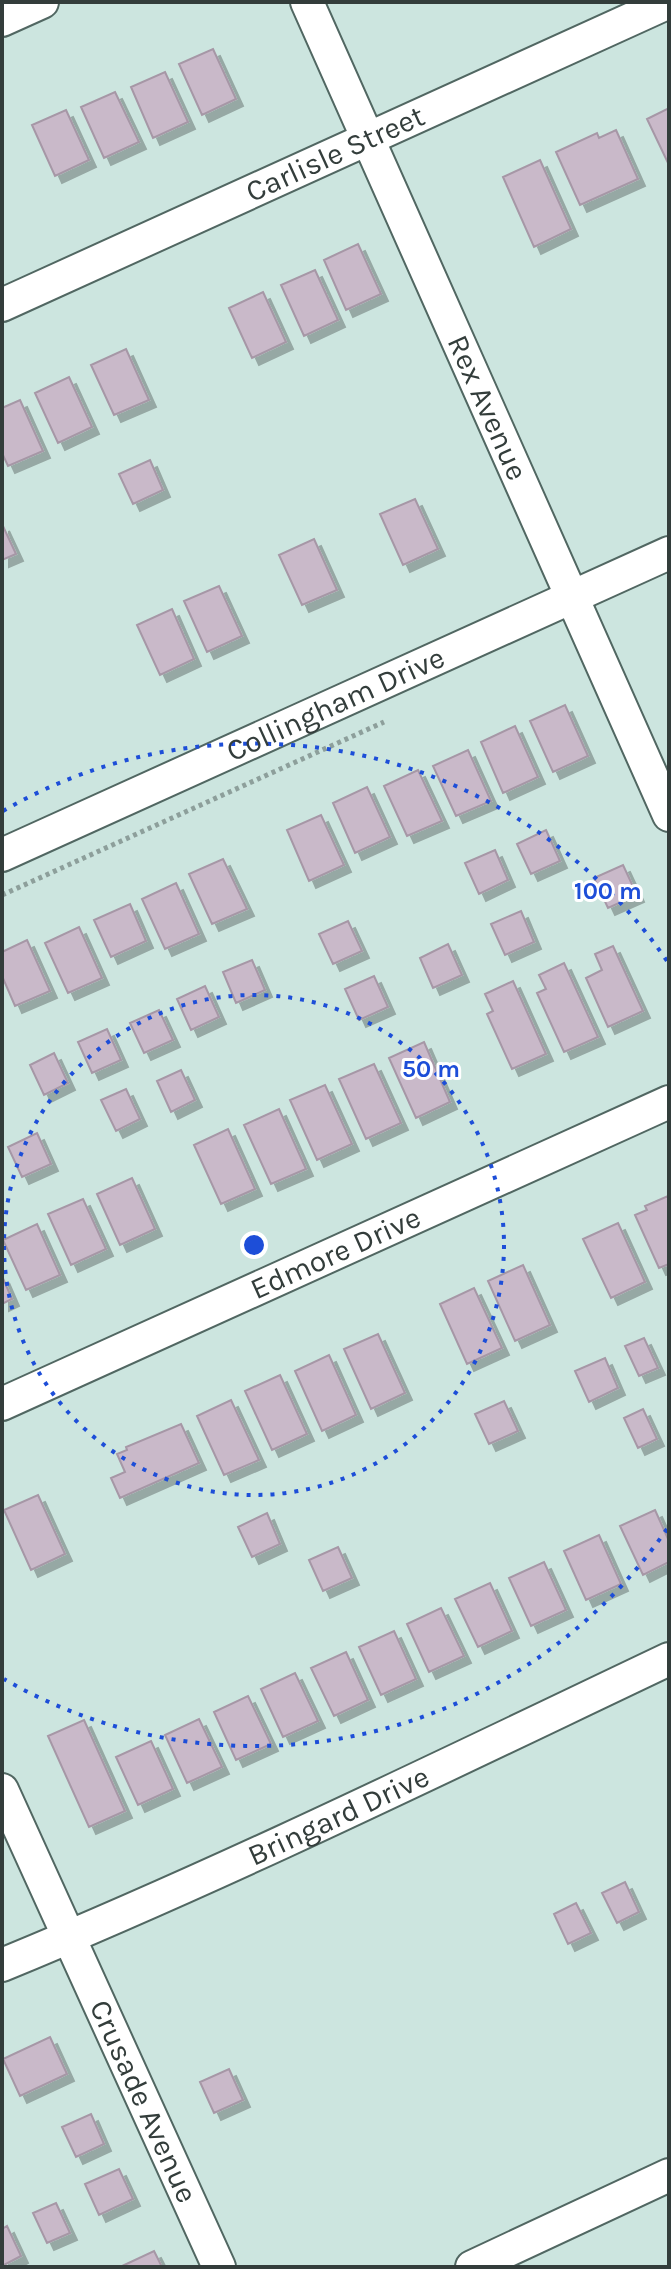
<svg xmlns="http://www.w3.org/2000/svg" width="671" height="2269" font-family="Karla,sans-serif">
  <defs>
    <filter id="shadow"><feDropShadow dx="7" dy="7" stdDeviation="0" flood-color="#0004"/></filter>
  </defs>
  <rect width="100%" height="100%" fill="#cce5df"/>
  <path fill="#c9b9c9" stroke="#a697a6" stroke-width="2" filter="url(#shadow)" d="M213,49l23,50 -34,16 -23,-51z
    M165,72l23,50 -35,16 -22,-51z
    M115,92l24,50 -35,16 -23,-51z
    M669,108v57l-22,-46z
    M66,110l23,50 -34,16 -23,-51z
    M616,130l22,49 -58,26 -24,-53 41,-19 2,5z
    M540,160l31,69 -37,18 -31,-70z
    M358,244l23,50 -35,16 -22,-50z
    M315,270l23,50 -34,16 -23,-51z
    M263,292l23,50 -34,16 -23,-50z
    M126,349l23,51 -35,15 -23,-50z
    M69,377l23,50 -34,16 -23,-50z
    M20,400l23,51 -35,15 -6,-13v-45z
    M150,460l13,30 -30,14 -14,-30z
    M415,499l23,50 -35,16 -23,-51z
    M2,524l14,30 -14,6z
    M314,539l23,51 -35,15 -23,-50z
    M219,586l23,50 -35,16 -23,-51z
    M172,609l22,50 -34,16 -23,-50z
    M565,705l23,51 -35,16 -23,-51z
    M515,726l23,51 -35,16 -22,-51z
    M468,750l23,51 -35,15 -23,-50z
    M418,770l24,51 -35,15 -23,-50z
    M367,787l23,50 -35,16 -22,-50z
    M321,815l23,50 -35,16 -22,-51z
    M546,830l14,31 -29,13 -14,-30z
    M495,850l13,30 -29,14 -14,-31z
    M223,859l24,50 -35,15 -23,-50z
    M623,865l14,30 -29,13 -14,-30z
    M176,883l23,51 -34,15 -23,-50z
    M130,904l16,37 -35,16 -17,-37z
    M521,911l13,31 -29,13 -14,-31z
    M348,921l14,30 -29,13 -14,-30z
    M79,927l23,51 -34,15 -23,-50z
    M27,940l23,51 -35,15 -13,-30v-24z
    M448,944l14,31 -29,13 -13,-30z
    M613,946l30,65 -35,16 -22,-49 16,-8 -7,-16z
    M252,960l13,30 -29,13 -13,-31z
    M564,963l34,74 -34,15 -27,-59 9,-4 -7,-14z
    M374,976l14,31 -29,13 -14,-31z
    M513,981l33,73 -34,15 -25,-55 6,-3 -8,-17z
    M205,986l14,31 -28,13 -14,-31z
    M159,1010l14,30 -29,13 -14,-30z
    M107,1029l14,31 -29,13 -14,-31z
    M424,1042l26,60 -34,16 -27,-60z
    M54,1053l14,30 -24,12 -14,-30z
    M374,1064l27,59 -35,16 -27,-60z
    M181,1070l14,30 -24,12 -14,-31z
    M325,1085l27,59 -35,16 -27,-60z
    M126,1089l14,30 -24,12 -15,-31z
    M279,1109l27,60 -35,15 -27,-59z
    M228,1129l27,60 -34,15 -27,-59z
    M37,1133l14,31 -29,13 -14,-30z
    M132,1178l23,51 -35,16 -23,-51z
    M668,1196l1,68 -10,4 -24,-53 12,-5 -2,-4z
    M83,1199l23,50 -35,16 -23,-51z
    M618,1223l27,59 -34,16 -28,-59z
    M37,1224l23,51 -34,15 -23,-50z
    M523,1265l27,60 -35,16 -27,-60z
    M2,1276l10,23 -10,5z
    M474,1288l28,60 -35,16 -27,-60z
    M378,1334l27,59 -34,16 -27,-60z
    M644,1338l14,30 -19,8 -14,-30z
    M329,1355l27,60 -34,16 -27,-60z
    M605,1358l13,30 -29,14 -14,-31z
    M280,1375l27,59 -35,16 -27,-59z
    M231,1400l28,60 -35,15 -27,-59z
    M504,1401l14,30 -29,13 -14,-30z
    M643,1409l14,30 -19,9 -14,-30z
    M181,1424l18,39 -79,35 -9,-20 14,-6 -8,-18 10,-4 -1,-3z
    M38,1495l27,59 -34,16 -27,-60z
    M655,1510l14,31v21l-26,13 -23,-49z
    M267,1513l13,31 -28,13 -14,-30z
    M599,1535l22,49 -35,16 -22,-49z
    M338,1547l14,31 -29,13 -14,-31z
    M544,1562l22,48 -35,16 -22,-48z
    M490,1583l22,48 -34,16 -23,-48z
    M441,1608l23,48 -35,16 -22,-48z
    M394,1631l22,48 -35,16 -22,-48z
    M346,1652l22,48 -34,16 -23,-48z
    M295,1673l23,48 -35,16 -22,-48z
    M248,1696l23,48 -35,16 -22,-48z
    M199,1719l23,48 -35,16 -22,-48z
    M84,1720l41,91 -36,16 -41,-91z
    M151,1741l22,48 -35,16 -22,-48z
    M625,1882l14,30 -22,11 -15,-30z
    M576,1903l15,30 -23,11 -14,-30z
    M50,2037l17,37 -47,22 -17,-37z
    M229,2069l14,31 -29,13 -14,-31z
    M91,2114l13,30 -28,13 -14,-30z
    M119,2169l14,30 -34,16 -14,-31z
    M56,2203l14,30 -23,10 -14,-30z
    M7,2226l14,30 -19,10v-37z
    M154,2251l8,16h-42z"/>
  <g fill="none" stroke-linecap="round" stroke-linejoin="round">
    <g stroke="#516762" stroke-width="36">
      <g id="minor">
        <path id="s1" d="M307,2l362,813"/>
        <path d="M2,20l40,-18"/>
        <path id="s2" d="M2,305l667,-303"/>
        <path id="s3" d="M2,855l667,-302"/>
        <path id="s4" d="M2,1404l667,-302"/>
        <path id="s5" d="M2,1790l217,477"/>
        <path id="s6" d="M2,1965c226,-93 446,-201 667,-306"/>
        <path d="M472,2267l197,-92"/>
      </g>
    </g>
    <path stroke="#8d9f9b" stroke-width="5" stroke-dasharray="4 4" stroke-linecap="butt" d="M2,895l382,-173"/>
    <use href="#minor" stroke="#fff" stroke-width="32"/>
  </g>
  <g fill="none" stroke="#1d4ed8" stroke-width="4" stroke-dasharray="4 8">
    <circle cx="254" cy="1245" r="250"/>
    <path d="M667 1529A501 501 0 0 1 4 1679M3 811A501 501 0 0 1 667 961"/>
  </g>
  <g text-anchor="middle" dominant-baseline="central" stroke-width="6" stroke-linejoin="round" paint-order="stroke">
    <g font-size="30" fill="#333d3b" stroke="#fff">
      <text stroke="none"><textPath href="#s2" startOffset="366">Carlisle Street</textPath></text>
      <text stroke="none"><textPath href="#s1" startOffset="444">Rex Avenue</textPath></text>
      <text stroke="none"><textPath href="#s3" startOffset="366">Collingham Drive</textPath></text>
      <text stroke="none"><textPath href="#s4" startOffset="366">Edmore Drive</textPath></text>
      <text stroke="none"><textPath href="#s6" startOffset="368">Bringard Drive</textPath></text>
      <text stroke="none"><textPath href="#s5" startOffset="342">Crusade Avenue</textPath></text>
    </g>
  </g>
  <circle cx="254" cy="1245" r="12" fill="#1d4ed8" stroke="#fff" stroke-width="4"/>
  <g font-size="24" text-anchor="middle" font-weight="bold" fill="#1d4ed8" stroke="#fff" stroke-width="6" stroke-linejoin="round" paint-order="stroke">
    <text x="608" y="899">100 m</text>
    <text x="431" y="1077">50 m</text>
  </g>
  <rect width="671" height="2269" fill="none" stroke="#333d3b" stroke-width="8"/>
</svg>
